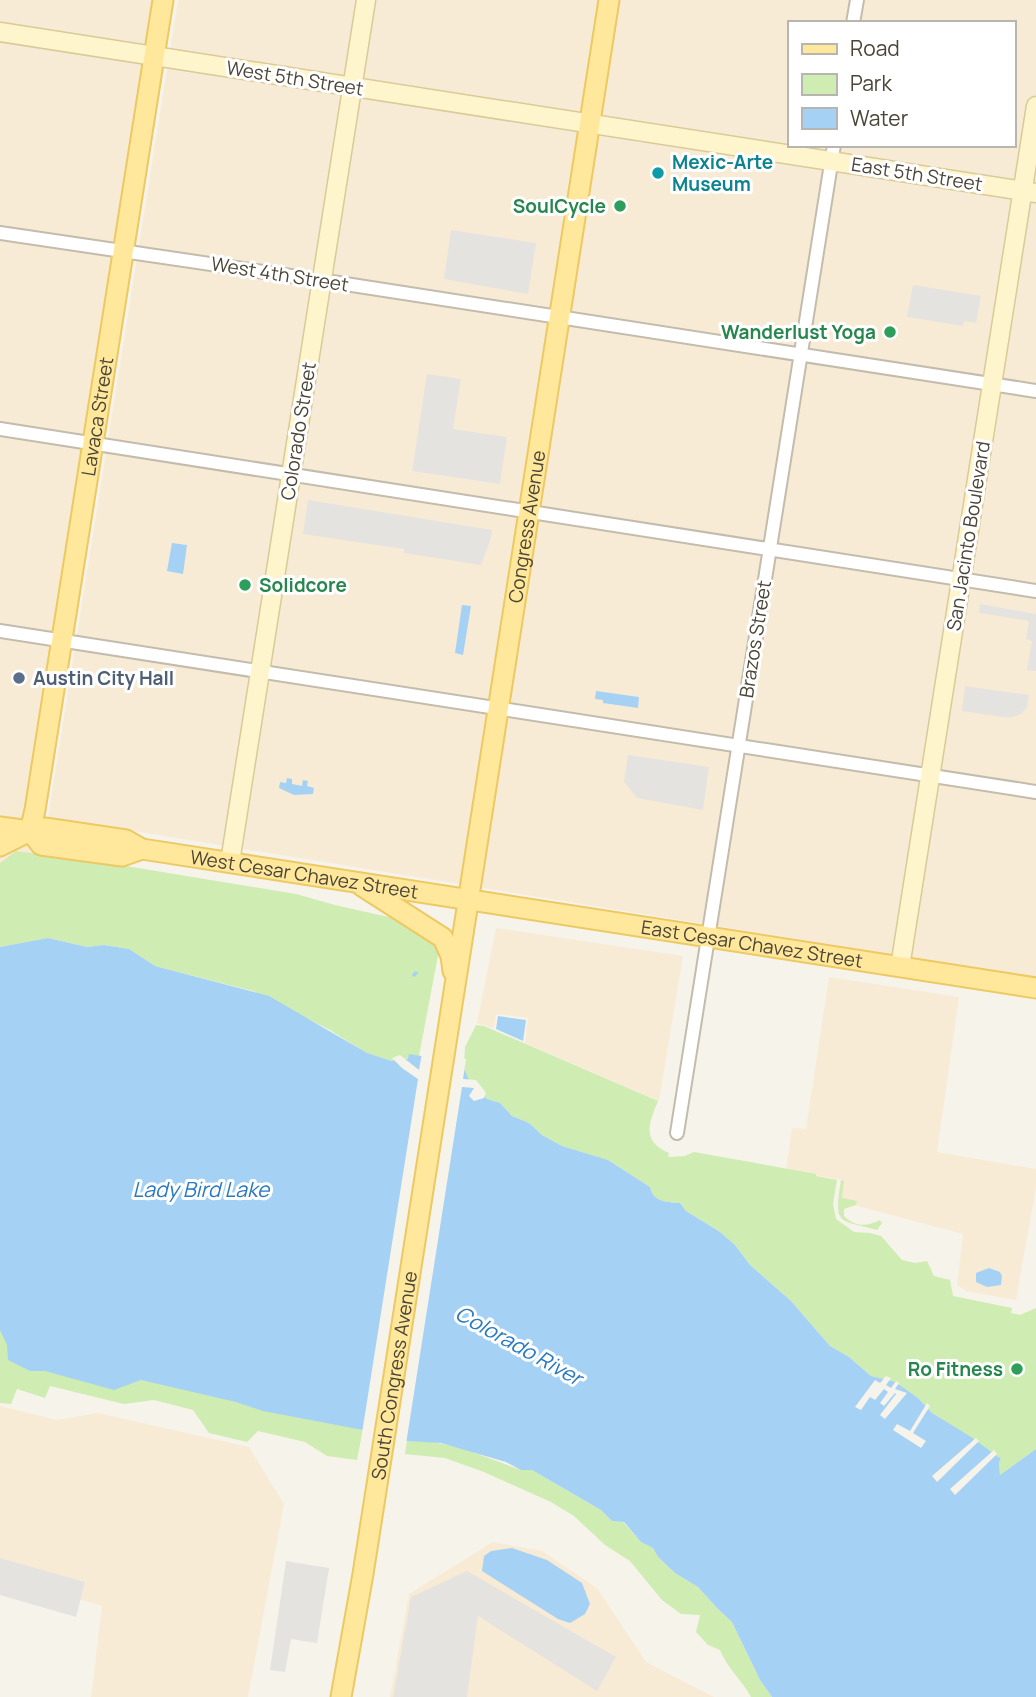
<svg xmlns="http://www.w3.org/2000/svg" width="1036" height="1697" font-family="Manrope,sans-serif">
  <rect width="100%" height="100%" fill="#f6f3eb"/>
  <path fill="#f8ebd6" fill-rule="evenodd" d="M0,0h167l-134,852 -17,33 -16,-3z
    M178,0h858v978l-988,-161zM789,23h224v122h-224z
    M496,928l187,28 -24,145 -134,-58 3,-25 -32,-4 -2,14 -17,-5z
    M829,977l130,20 -22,155 99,17v18l-20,113 -50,-9 -9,-6 6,-51 -124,-33 3,-21 -56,-10 6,-42 14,1z
    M0,1406l57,14 41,-7 151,34 35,57 -36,193h-157l11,-91 -102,-30z
    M493,1542l49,9 55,37 49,74 68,35h-324l19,-103z"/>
  <path fill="#cfecb2" d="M16,851l104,14 176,29 39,11 67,15 31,17 6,13 -20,106 -2,2 -18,1 -6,2 -27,-8 -36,-23 -77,-39 -98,-25 -26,-17 -24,-4 -18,2 -39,-9 -48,9v-84z
    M476,1025l8,1 174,75c-9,22 -17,40 11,52l-1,4 17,-1 9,-4 122,22v2l21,4 -4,24 3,15 18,13 16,1 11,3 21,24 13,3 12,-2 7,15 16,4 3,16 59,12 -1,5 9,2 16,-7v141l-36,26 -1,-13 2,-3 -69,-46 -14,-15 -23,-15 -24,-7 -22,-19 -19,-11 -39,-45 -41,-36 -15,-20 -15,-13 -34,-21 -6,-8c-13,-1 -27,-1 -30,-16l-42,-27 -46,-14 -20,-11 -13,-12 -17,-7 -12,-13 -13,-4 -24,-18 2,-34z
    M841,1180l3,1 -2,17 15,3 -1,4 -12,4v7c11,11 23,11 36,4l2,3 -5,7c-40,-11 -43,-4 -36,-50z
    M0,1319l129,65 12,-4 21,4 201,45 -6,31 -30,-4 -22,-14 -47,-11 -11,11 -38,-9 -16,-23 -39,-10 -30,4 -74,-18 -5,12 -28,-9 -6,15 -11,-1z
    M407,1441h19l33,6 62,23h11l69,40 11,11 11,1 18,20 12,6 5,9 17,16 23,14 19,21 15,14 28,58 12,17h-21c-9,-17 -24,-29 -31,-47l-12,-5 -12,-13 4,-17 -19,-1 -19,-14 -32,-39 -25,-16 -31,-29 -23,-14 -67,-30 -39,-14 -40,-4z"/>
  <path fill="#e5e3df" d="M451,230l85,13 -8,51 -84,-15z
    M913,285l68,11 -5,27 -12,-2 -1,5 -56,-9z
    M427,374l34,5 -8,50 54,8 -7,47 -88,-13z
    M308,500l184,30 -1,8 -10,27 -77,-12v-4l-101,-15z
    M980,604l56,10v57l-9,-1 5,-29 -6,-2 3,-18 -50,-8z
    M965,686l64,9 -2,12 -6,7 -11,4 -48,-7z
    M628,755l81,12 -6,43 -66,-12 -13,-16z
    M0,1558l85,24 -9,35 -76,-22z
    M286,1561l43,7 -12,75 -26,-4 -6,33 -15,-2z
    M467,1571l149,86 -19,34 -119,-75 -11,81h-74l18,-100z"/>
  <path fill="#a5d1f5" d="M172,543l15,2 -4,29 -16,-3z
    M462,605l9,1 -8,49 -8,-2z
    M596,691l43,6 -1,11 -35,-5v-3l-8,-1z
    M287,778l5,1v5l10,2 1,-6 5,1 -1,5 7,2 -1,6 -19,1 -15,-7 1,-6 6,1z
    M48,938l39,9 17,-2 25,4 26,17 114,30 98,57 25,8 7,-2h9l1,-5 56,9 -1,6 5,11 18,19 13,4 12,13 17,7 13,12 20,11 46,14 42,27c3,15 17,15 30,16l6,8 34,21 15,13 15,20 41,36 39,45 19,11 22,19 24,6 23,16 14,15 39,24 30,22 -2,3 1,13 36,-26v248h-264l-12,-17 -28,-58 -15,-14 -19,-21 -23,-14 -17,-16 -5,-9 -12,-6 -17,-20 -12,-1 -11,-11 -69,-40h-11l-15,-8 -65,-19 -34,-2 -44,-11 -100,-19 -27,-9 -95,-22 -27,10 -69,-19h-15l-22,-11 -1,-15 -7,-15v-383z
    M498,1016l28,4 -3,21 -27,-12z
    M989,1268l11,4 2,4 -1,9 -14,2 -11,-5v-9z
    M512,1548l35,12 35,23 8,21 -5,10 -15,9 -12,-4 -76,-48 2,-15 7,-5z"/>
  <path fill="#f6f3eb" d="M422,1053l44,6 -3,20 13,1 10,13 -2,5 -10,3 -5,-5 5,-8 -12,-1 -56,357 -44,-11 56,-354 -16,-11 -10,-10 8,-3 19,15z
    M886,1376l5,2 -5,7 5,3 5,-7 3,2 -4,6 12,4 -22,26 -5,-4 16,-21 -1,-1 -11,13 -4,-3 8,-11 -4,-3 -9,11 -5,-3 -9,13 -6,-3 20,-27 5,3z
    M927,1403l3,3 -17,27 13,8 -5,7 -28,-18 4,-6 13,7z
    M976,1438l3,3 -42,41 -5,-6z
    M994,1450l3,4 -42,41 -5,-6z"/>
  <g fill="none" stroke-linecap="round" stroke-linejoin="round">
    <path stroke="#a5d1f5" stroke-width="3.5" d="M414,975l2,-2"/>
    <g stroke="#c3bcac" stroke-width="16">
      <path id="street" d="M853,23l4,-23
        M0,233l339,50 697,108
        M0,429l1036,162
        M0,631l1036,161
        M677,1133l157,-988"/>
    </g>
    <g stroke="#d9ca98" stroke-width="21">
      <path id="secondary" d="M0,32l1036,161
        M230,862l136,-862
        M900,967l136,-861"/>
    </g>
    <g stroke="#ecc963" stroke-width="23">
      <g id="primary">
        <path id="s1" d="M0,827l30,4 15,-3 81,12 16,9 894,139"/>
        <path id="s2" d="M30,831l5,-21 128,-810"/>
        <path d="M30,831l11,14 81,11 20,-7"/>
        <path d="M0,846l30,-15"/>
        <path d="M362,886l81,52 8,18 2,15"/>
        <path id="s3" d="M341,1697l22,-123 246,-1574"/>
      </g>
    </g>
    <use href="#street" stroke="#fff" stroke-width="12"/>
    <use href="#secondary" stroke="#fff5cc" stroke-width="18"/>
    <use href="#primary" stroke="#ffe79b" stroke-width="19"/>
  </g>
  <circle fill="#0f9aa8" stroke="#fff" stroke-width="2.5" cx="658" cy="173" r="7"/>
  <g fill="#2e9e5b" stroke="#fff" stroke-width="2.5">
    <circle cx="620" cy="206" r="7"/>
    <circle cx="890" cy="332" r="7"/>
    <circle cx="245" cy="585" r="7"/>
    <circle cx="1017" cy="1369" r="7"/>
  </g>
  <circle fill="#5c6f8a" stroke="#fff" stroke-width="2.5" cx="19" cy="678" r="7"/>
  <g text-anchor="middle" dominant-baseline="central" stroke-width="6" stroke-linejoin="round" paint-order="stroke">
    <g font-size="19" fill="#4b4538" stroke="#fff">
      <text transform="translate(295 78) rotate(9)">West 5th Street</text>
      <text transform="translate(917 174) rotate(9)">East 5th Street</text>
      <text transform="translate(280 274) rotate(9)">West 4th Street</text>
      <text stroke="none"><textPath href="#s2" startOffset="420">Lavaca Street</textPath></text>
      <text transform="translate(298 431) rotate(-81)">Colorado Street</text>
      <text stroke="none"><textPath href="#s3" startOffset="1185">Congress Avenue</textPath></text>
      <text transform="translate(968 536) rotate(-81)">San Jacinto Boulevard</text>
      <text transform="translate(755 639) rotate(-81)">Brazos Street</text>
      <text stroke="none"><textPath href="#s1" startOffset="310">West Cesar Chavez Street</textPath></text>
      <text stroke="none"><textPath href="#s1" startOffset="763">East Cesar Chavez Street</textPath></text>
      <text stroke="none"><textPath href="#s3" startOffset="326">South Congress Avenue</textPath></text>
    </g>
    <g font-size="19" font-weight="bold" fill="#0d838f" stroke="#fff" text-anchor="start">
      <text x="672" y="162">Mexic-Arte<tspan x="672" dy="22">Museum</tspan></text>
    </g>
    <g font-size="19" font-weight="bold" fill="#27864d" stroke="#fff" text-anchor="end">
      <text x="606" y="206">SoulCycle</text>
      <text x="876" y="332">Wanderlust Yoga</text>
      <text x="259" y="585" text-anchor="start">Solidcore</text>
      <text x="1003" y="1369">Ro Fitness</text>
    </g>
    <g font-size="19" font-weight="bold" fill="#4e5e75" stroke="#fff" text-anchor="start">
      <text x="33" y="678">Austin City Hall</text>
    </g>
    <g font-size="21" font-style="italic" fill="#2879c0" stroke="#fff">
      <text x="201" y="1189">Lady Bird Lake</text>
      <text transform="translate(519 1345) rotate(29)">Colorado River</text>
    </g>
  </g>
  <rect x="788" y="21" width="228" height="126" fill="#ffffff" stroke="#b7b5af" stroke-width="2"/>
  <rect x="802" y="44" width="35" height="10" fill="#ffe79b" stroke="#b7b5af" stroke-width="2"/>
  <text x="850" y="56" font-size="21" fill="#4b4538">Road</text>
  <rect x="802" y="74" width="35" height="21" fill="#cfecb2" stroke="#b7b5af" stroke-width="2"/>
  <text x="850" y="91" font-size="21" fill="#4b4538">Park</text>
  <rect x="802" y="108" width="35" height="21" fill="#a5d1f5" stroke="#b7b5af" stroke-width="2"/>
  <text x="850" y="126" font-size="21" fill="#4b4538">Water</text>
</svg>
